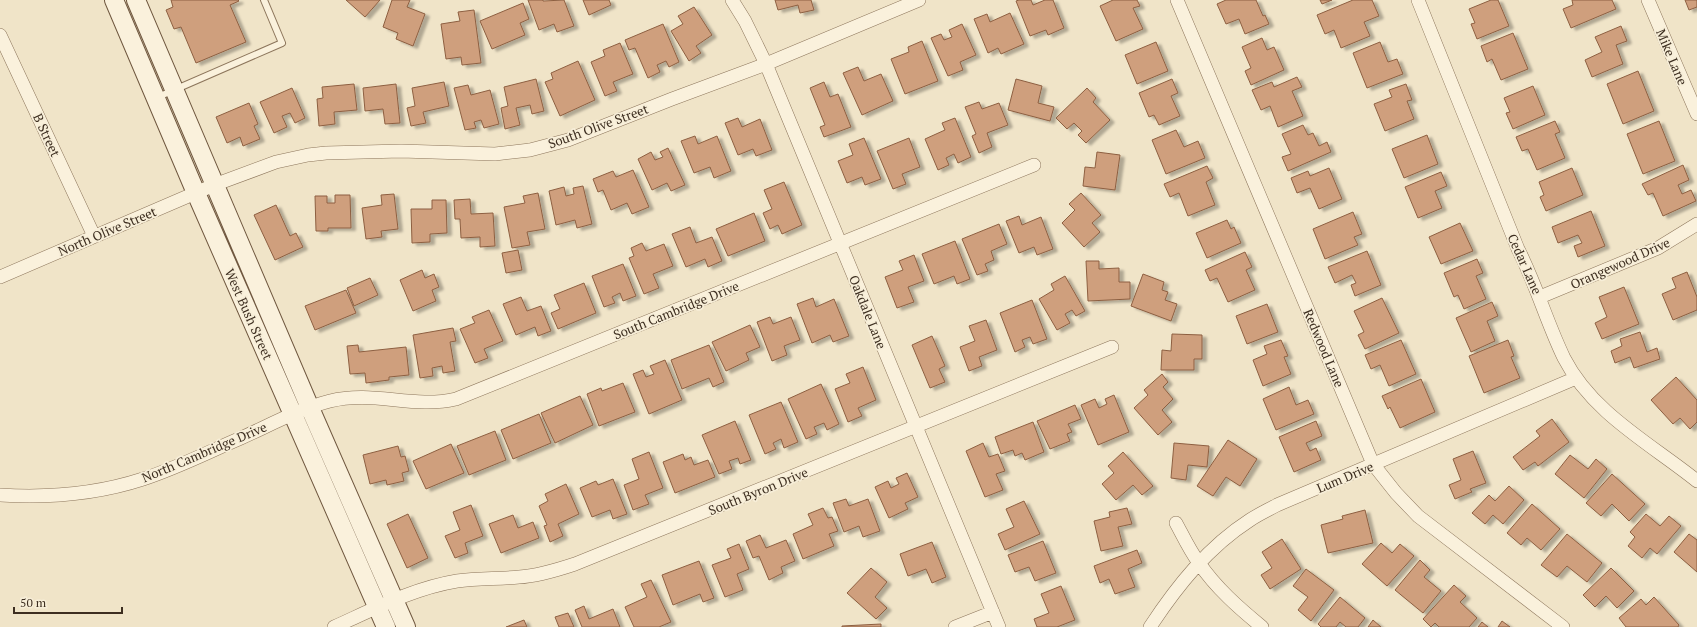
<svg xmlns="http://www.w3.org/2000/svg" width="1697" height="627" font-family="'PT Serif',serif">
  <defs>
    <filter id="shadow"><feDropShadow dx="4.5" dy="2.5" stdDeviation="1" flood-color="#0004"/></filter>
  </defs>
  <rect width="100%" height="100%" fill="#f0e4c8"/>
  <path fill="#cf9f7d" stroke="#8d5f41" filter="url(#shadow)" d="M171,0h67l1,1 -9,4 16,37 -50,21 -15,-36 -7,2 -8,-19 7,-3z
    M346,0h34l-15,17z
    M392,0h18l-3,7 18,7 -12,32 -17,-7 2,-6 -15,-6z
    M528,0h15v1l21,-1 10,26 -17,6 -3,-8 -15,6z
    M583,0h26l2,5 -22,10z
    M775,0h36l3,10 -14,3 -2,-8 -20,5z
    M1019,0h12l2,5 12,-5h8l11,28 -16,7 -2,-5 -16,6 -14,-35z
    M1113,0h24l3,6 -7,2 10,21 -27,12 -16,-35z
    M1226,0h30l7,16 2,-1 4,9 -24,10 -6,-15 -13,5 -9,-20z
    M1320,0h12l-10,4z
    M1353,0h19l7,16 -15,6 6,14 -29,12 -7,-18 -9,4 -8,-19z
    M1491,0h7l11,26 -32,13 -6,-15 4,-1 -6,-14z
    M1572,0h40l4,9 -45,19 -8,-19 10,-4z
    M1685,0h12v7l-8,3z
    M523,3l6,16 -9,4 5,12 -33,14 -12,-28z
    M694,7l18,28 -16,11 5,7 -12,8 -18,-30 12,-7 -5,-8z
    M474,10l7,53 -19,2 -1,-8 -15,2 -5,-35 19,-3 -2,-9z
    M1010,13l14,31 -23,10 -3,-6 -10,5 -14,-34 13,-5 3,8z
    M663,24l16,38 -10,5 -3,-6 -9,4 3,7 -12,6 -13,-30 -6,2 -4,-10z
    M962,24l14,31 -16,7 3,8 -15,6 -17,-38 10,-4 3,6 8,-3 -3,-7z
    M1621,26l6,15 -11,4 7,19 -31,13 -7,-17 17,-8 -7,-15z
    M1513,33l15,36 -27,11 -9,-21 -5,3 -6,-16z
    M1262,38l5,12 7,-3 10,23 -33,15 -6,-14 6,-3 -9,-21z
    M922,41l16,40 -33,13 -14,-35 18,-7 -1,-5z
    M1156,42l12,29 -31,13 -12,-29z
    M1380,42l8,20 9,-3 6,15 -36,14 -14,-35z
    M620,43l13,31 -20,8 4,9 -12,5 -14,-34 14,-6 -2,-6z
    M578,61l17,39 -35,16 -15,-34 8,-3 -2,-6z
    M858,67l6,14 17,-7 12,27 -31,14 -19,-42z
    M1638,71l16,40 -31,13 -16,-40z
    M1297,77l5,10 -10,4 11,25 -25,11 -8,-21 -9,4 -9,-20 20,-8 2,5z
    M536,79l8,32 -12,3 -2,-9 -14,3 4,17 -15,4 -4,-21 7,-2 -4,-19z
    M1016,79l26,7 -4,17 16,4 -4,14 -42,-11z
    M1172,79l6,14 -7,3 9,20 -21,9 -5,-10 -5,2 -10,-24z
    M444,82l5,24 -26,6 3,11 -15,3 -4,-18 8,-2 -3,-18z
    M824,82l6,15 8,-3 13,33 -27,10 -4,-10 5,-2 -15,-37z
    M354,84l3,26 -23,2 1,12 -16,2 -2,-27 6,-1 -1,-11z
    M396,84l4,39 -15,1 -2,-15 -18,2 -2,-23z
    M1406,84l6,16 -5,1 7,18 -29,12 -11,-27 18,-7 -3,-7z
    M468,85l3,10 19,-5 9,34 -15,4 -3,-8 -7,2 2,6 -11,2 -11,-42z
    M1533,86l12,29 -32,14 -7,-16 4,-1 -6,-14z
    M292,88l13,30 -10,5 -5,-10 -8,3 5,11 -13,6 -14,-31z
    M1087,88l9,10 -3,4 17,18 -24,23 -8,-8 4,-4 -8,-8 -7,6 -11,-11z
    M979,102l3,7 17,-6 9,22 -21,8 5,14 -13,6 -7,-17 4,-2 -11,-27z
    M249,103l9,21 -4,2 6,13 -17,7 -3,-9 -13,6 -11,-26z
    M738,118l4,9 18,-8 12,31 -16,6 -3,-7 -15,6 -13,-32z
    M955,118l16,39 -13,6 -4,-9 -8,4 3,7 -11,5 -13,-31 20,-9 -3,-7z
    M1555,121l5,11 -5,2 10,24 -28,12 -9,-21 -6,2 -6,-14z
    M1659,121l16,40 -32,13 -16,-40z
    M1303,125l5,10 5,-2 6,13 8,-4 4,10 -43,19 -6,-14 9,-3 -9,-20z
    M1176,130l8,17 14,-6 7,17 -39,16 -14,-34z
    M1427,135l11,29 -34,14 -12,-29z
    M695,136l3,8 19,-8 14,35 -17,7 -4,-11 -16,6 -13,-32z
    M864,138l17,41 -16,6 -3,-8 -15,6 -9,-22 15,-6 -4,-11z
    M909,138l11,29 -18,7 4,10 -13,5 -16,-38z
    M668,148l17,37 -14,6 -4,-8 -15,7 -14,-31 13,-7 4,8 8,-3 -3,-5z
    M1097,152l23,3 -5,35 -32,-4 2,-19 10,1z
    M1683,165l6,15 -11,5 4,9 9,-4 5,11 -33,15 -10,-23 -5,2 -6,-11z
    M1207,166l6,12 -7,4 9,23 -27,11 -9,-23 -9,4 -6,-13z
    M1329,168l13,31 -23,10 -9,-21 -13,5 -6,-15 17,-7 2,5z
    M1572,168l11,27 -37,16 -6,-14 4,-2 -5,-13z
    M633,170l16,37 -17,7 -5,-11 -16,7 -8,-20 -5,2 -5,-13 20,-8 3,6z
    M1441,172l6,14 -12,5 7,17 -24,10 -13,-31z
    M784,182l18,43 -20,9 -4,-9 -8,4 -7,-16 9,-4 -8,-19z
    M583,186l9,38 -15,4 -2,-8 -19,5 -7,-34 15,-4 2,9 8,-2 -1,-6z
    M538,193l7,36 -18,3 3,13 -18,3 -8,-41 21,-4 -2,-7z
    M1081,193l20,22 -9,8 8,9 -16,15 -22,-24 13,-13 -6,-6z
    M394,194l4,35 -17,2 1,6 -16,2 -4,-31 20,-3 -1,-10z
    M335,195h15l1,33h-23v3h-12l-1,-35h12v7h8z
    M470,199l1,15 22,-1 2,33 -15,1v-10l-19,1 -1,-19h-5l-1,-19z
    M432,200h14l1,33 -17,1v8l-18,1 -1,-34h21z
    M276,205l14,31 6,-3 7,14 -28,13 -21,-45z
    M1591,211l14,35 -27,11 -4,-11 8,-3 -4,-8 -20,8 -6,-16z
    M1353,212l9,22 -8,3 4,8 -33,14 -12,-30z
    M754,213l11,28 -37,15 -12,-27z
    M1019,216l3,9 19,-8 12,32 -16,6 -3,-8 -15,6 -13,-32z
    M1227,220l4,9 3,-2 7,16 -34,15 -11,-25z
    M1460,223l13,28 -32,13 -12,-27z
    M999,224l8,20 -16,7 3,9 -9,4 3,7 -11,4 -15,-36z
    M690,227l6,16 16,-6 10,24 -14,6 -3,-8 -19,8 -14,-33z
    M955,241l15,38 -13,5 -3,-8 -20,8 -12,-30z
    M642,243l4,8 18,-7 9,22 -20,8 6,14 -15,6 -15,-36 5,-2 -3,-8z
    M518,250l4,20 -16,3 -4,-20z
    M1367,251l14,34 -26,11 -4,-11 5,-2 -4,-8 -17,8 -7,-16z
    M1245,252l7,15 -6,3 9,20 -27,12 -11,-24 -7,3 -5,-11z
    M914,255l10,26 -16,6 6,15 -17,6 -12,-31 18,-7 -4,-9z
    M1477,259l6,14 -7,3 10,23 -22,10 -6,-14 -4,2 -10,-24z
    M1086,261h13v8l20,-1v14h11v17l-42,2z
    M623,264l13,32 -13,5 -3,-8 -8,4 3,6 -11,4 -12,-31z
    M422,270l3,8 9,-4 5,13 -7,3 4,11 -23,10 -13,-31z
    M1687,272l10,25v13l-24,10 -11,-26 14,-6 -4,-10z
    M1143,274l21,8 -2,8 6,2 -3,8 12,4 -6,17 -40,-15z
    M1065,276l20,35 -9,5 -4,-6 -7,4 5,9 -13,7 -18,-31 15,-9 -3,-6z
    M370,278l8,17 -24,11 -7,-18z
    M584,283l12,30 -38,16 -7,-16 9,-4 -6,-14z
    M1624,287l15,37 -37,15 -7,-16 12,-6 -8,-20z
    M346,290l10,23 -41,17 -10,-24z
    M521,297l6,14 14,-5 10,25 -13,5 -3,-9 -19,8 -13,-31z
    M813,298l3,9 18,-8 15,37 -16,6 -3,-7 -18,8 -15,-39z
    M1382,298l17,35 -34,16 -7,-14 6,-3 -10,-21z
    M1032,300l15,39 -14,5 -3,-7 -8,3 3,7 -10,5 -15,-39z
    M1492,302l6,14 -11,5 8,20 -24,11 -15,-34z
    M1267,304l11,28 -31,12 -11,-28z
    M489,310l14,31 -19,8 4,9 -13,5 -15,-34 15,-6 -3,-6z
    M770,317l3,7 18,-7 9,23 -16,6 3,9 -15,6 -15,-39z
    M986,320l11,30 -18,7 3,9 -13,5 -9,-24 15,-6 -6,-15z
    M750,325l10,22 -14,6 3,7 -23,11 -14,-29z
    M453,328l3,13 -6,1 5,29 -12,2 -1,-7 -10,2 1,8 -13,2 -7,-43z
    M1640,332l7,20 10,-4 3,11 -26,9 -4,-11 -15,6 -4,-12 11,-5 -2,-7z
    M1172,334l30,1v24h-8v11h-33l1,-20 9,1z
    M932,336l13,30 -6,3 6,13 -15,6 -18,-43z
    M1281,340l7,16 -4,1 7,17 -28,12 -10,-26 14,-6 -3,-8z
    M1401,340l15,34 -27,12 -9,-21 -9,4 -6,-14z
    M1508,340l6,16 -3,1 9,21 -36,15 -15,-37z
    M358,345l1,7 47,-5 3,28 -20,2v3l-23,3 -1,-10 -15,1 -3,-28z
    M709,345l15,37 -11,5 -4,-9 -27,11 -11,-29z
    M665,360l17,40 -33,14 -16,-40 10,-4 3,7 8,-3 -4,-8z
    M863,367l13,33 -18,8 4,8 -14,6 -13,-33 15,-6 -4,-9z
    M1162,374l6,8 -5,5 10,12 -11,11 10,12 -14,13 -24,-27 14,-13 -4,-5z
    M1676,377l21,23v22l-7,7 -10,-11 -7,6 -22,-24z
    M1421,379l14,33 -35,16 -10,-21 -2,2 -6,-13z
    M623,383l12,29 -36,14 -12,-32 14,-6 1,3z
    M821,384l18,40 -12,6 -3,-7 -10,4 3,7 -11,5 -18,-40z
    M1289,387l7,18 12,-5 6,14 -38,16 -13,-31z
    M1114,395l15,37 -31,13 -17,-40 14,-6 4,9 8,-4 -2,-5z
    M580,396l13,29 -38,18 -14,-30z
    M781,402l17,40 -14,6 -3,-9 -8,4 3,6 -11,5 -16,-39z
    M1075,405l6,14 -13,5 4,8 -5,2 3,7 -20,8 -13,-28z
    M539,414l12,29 -38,16 -12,-29z
    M1552,419l17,23 -31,24 -3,-4 -12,8 -10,-13 27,-21 -4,-5z
    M735,421l16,39 -11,4 -2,-6 -9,3 3,8 -13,5 -17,-39z
    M1316,421l6,15 -16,7 4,8 6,-3 5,12 -27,12 -15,-35z
    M1033,422l11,30 -19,8 -3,-7 -7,3 -2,-6 -12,4 -6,-17z
    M495,431l11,29 -37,15 -12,-29z
    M1228,440l29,19 -17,27 -14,-9 -13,19 -16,-10z
    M983,443l6,14 9,-3 7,17 -9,3 7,16 -18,7 -19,-46z
    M1174,443l35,3 -2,21 -19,-2 -2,15 -15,-2z
    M451,444l13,29 -38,16 -13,-28z
    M398,446l3,11 4,-1 4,15 -7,2 2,8 -17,4 -1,-5 -16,4 -7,-29z
    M1473,451l13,32 -16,6 2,3 -17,7 -6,-14 12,-5 -8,-21z
    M649,452l14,36 -18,7 4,9 -16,6 -9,-25 15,-6 -7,-20z
    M1123,452l30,34 -11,9 -9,-10 -17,15 -14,-16 12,-11 -6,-7z
    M683,454l2,6 6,-3 3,8 14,-5 7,17 -40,16 -12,-31z
    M1570,455l18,14 8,-10 11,10 -23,29 -29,-24z
    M907,473l11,24 -13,6 3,6 -19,9 -14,-31 13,-6 3,7 8,-4 -3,-6z
    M1612,474l33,30 -16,17 -17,-17 -11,12 -15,-13z
    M613,479l14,35 -14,5 -3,-9 -18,7 -12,-29 16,-7 2,4z
    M566,484l13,30 -21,10 5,12 -13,6 -6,-16 3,-1 -8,-19 9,-5 -3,-7z
    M1509,486l15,14 -21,24 -10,-9 -8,9 -13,-11 17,-18 6,6z
    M846,499l3,7 19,-7 12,32 -17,6 -4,-11 -15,6 -11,-29z
    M1024,501l16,33 -35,16 -7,-16 16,-7 -8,-18z
    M1532,504l28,25 -19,21 -14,-12 -6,7 -14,-12z
    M471,505l12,31 -18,7 3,10 -13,5 -10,-22 15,-6 -7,-18z
    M823,508l5,10 4,-1 6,14 -9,3 5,12 -31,13 -10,-25 20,-9 -5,-11z
    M1127,508l5,16 -14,3 5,19 -22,5 -7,-30 16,-4 -1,-5z
    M1365,510l8,33 -45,10 -7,-28 22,-6 -1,-3z
    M408,514l20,44 -21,10 -20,-44z
    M1646,514l14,12 9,-10 12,10 -24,28 -7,-6 -8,10 -14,-12 7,-9 -5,-5z
    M513,515l5,13 15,-6 6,16 -38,15 -12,-29z
    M1567,534l35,29 -15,19 -20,-16 -10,11 -16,-12z
    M1689,534l8,6v32l-23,-20z
    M760,535l6,13 20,-8 9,21 -14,6 2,6 -14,7 -10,-24 -6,2 -7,-17z
    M1282,539l19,30 -31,20 -9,-14 11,-7 -10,-16z
    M1043,541l13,32 -21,8 -6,-14 -14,5 -7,-17z
    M932,542l14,35 -14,6 -6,-14 -18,7 -8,-22z
    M1381,543l11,10 8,-9 14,12 -27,30 -25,-22z
    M739,544l10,25 -12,5 6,16 -18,7 -13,-32 19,-7 -4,-9z
    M1137,550l5,13 -14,6 7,18 -20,7 -6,-15 -9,4 -6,-17z
    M1420,560l10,10 -6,7 17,14 -18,22 -28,-23z
    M699,561l15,37 -11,4 -3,-8 -27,11 -11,-30z
    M871,568l16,14 -12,15 12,11 -11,11 -29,-26z
    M1611,568l23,23 -17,17 -11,-12 -11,11 -12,-12z
    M1306,569l28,21 -23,31 -13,-11 10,-13 -15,-11z
    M651,580l20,42 -12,5h-25l-9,-20 22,-10 -6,-13z
    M1454,585l12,11 -6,6 17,16 -8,9h-30l-4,-4 -4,4 -8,-8z
    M1061,586l14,34 -18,7h-20l-3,-8 15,-6 -8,-19z
    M1340,597l25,21 -7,9h-12l-6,-5 -4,5h-15l-3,-3z
    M1654,597l25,28 -1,2h-52l-7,-9 22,-19 5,6z
    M584,606l5,13 24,-10 7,18h-38l-7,-17z
    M568,613l6,14h-15l-4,-10z
    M524,620l3,7h-21z
    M1373,620l8,7h-13z
    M1502,621l8,6h-12z
    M1482,622l6,5h-10z
    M881,624v3h-39v-1z"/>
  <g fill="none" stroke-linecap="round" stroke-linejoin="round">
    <g stroke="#8d765c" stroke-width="8">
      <path id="lane" d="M158,97l124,-54 -18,-43"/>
    </g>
    <g stroke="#8d765c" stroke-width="14">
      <path id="street" d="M732,0l13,21 21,43 233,563
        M1177,0l196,464 23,29 22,23 145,111
        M1418,0l100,249c18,35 29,74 46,109 28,55 87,86 133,123
        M1648,0l49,114
        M0,35l94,201
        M0,277l214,-92 62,-23 32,-7 18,-2 75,-2 94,3 35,-4 38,-10 104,-41 94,-35 153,-64
        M1540,297l118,-49 39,-24
        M0,495c48,3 97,-1 143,-16 34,-11 65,-27 98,-41 29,-13 58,-29 89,-37 44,-11 82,8 126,-2l578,-234
        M1176,523c7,13 14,28 23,40 17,25 40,45 63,64
        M334,627c40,-18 80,-39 123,-46 21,-3 41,-2 62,-4 19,-1 38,-7 56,-13l537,-217
        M955,627l38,-15
        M1150,627c27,-41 58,-80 100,-107 9,-6 18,-10 27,-15l299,-127"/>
    </g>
    <g stroke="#6f573f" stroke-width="20">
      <path id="secondary" d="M114,0l82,193 190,434
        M136,0l174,408 96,219"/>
    </g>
    <use href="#lane" stroke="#faf1dc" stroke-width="6"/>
    <use href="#street" stroke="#faf1dc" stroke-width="13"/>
    <use href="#secondary" stroke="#faf1dc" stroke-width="18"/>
  </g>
  <g text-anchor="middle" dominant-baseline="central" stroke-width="3.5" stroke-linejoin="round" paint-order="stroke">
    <g font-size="13" fill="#3d2e20" stroke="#f7eed8">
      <text transform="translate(1672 57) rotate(67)">Mike Lane</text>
      <text transform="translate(598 126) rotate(-20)">South Olive Street</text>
      <text transform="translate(47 135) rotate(65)">B Street</text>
      <text transform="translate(107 231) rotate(-23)">North Olive Street</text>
      <text transform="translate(1620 263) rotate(-24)">Orangewood Drive</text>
      <text transform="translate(1525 264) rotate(66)">Cedar Lane</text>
      <text transform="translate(676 310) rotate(-22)">South Cambridge Drive</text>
      <text transform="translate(868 312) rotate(68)">Oakdale Lane</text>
      <text transform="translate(249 314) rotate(66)">West Bush Street</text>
      <text transform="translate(1324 348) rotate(67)">Redwood Lane</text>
      <text transform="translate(204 452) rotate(-23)">North Cambridge Drive</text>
      <text transform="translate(1345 477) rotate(-23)">Lum Drive</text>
      <text transform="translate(758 491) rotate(-22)">South Byron Drive</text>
    </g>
  </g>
  <path d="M14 607v6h108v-6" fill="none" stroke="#3d2e20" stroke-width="2"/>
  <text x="20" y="607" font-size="12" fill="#3d2e20" stroke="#f7eed8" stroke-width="3" paint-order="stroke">50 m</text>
</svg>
